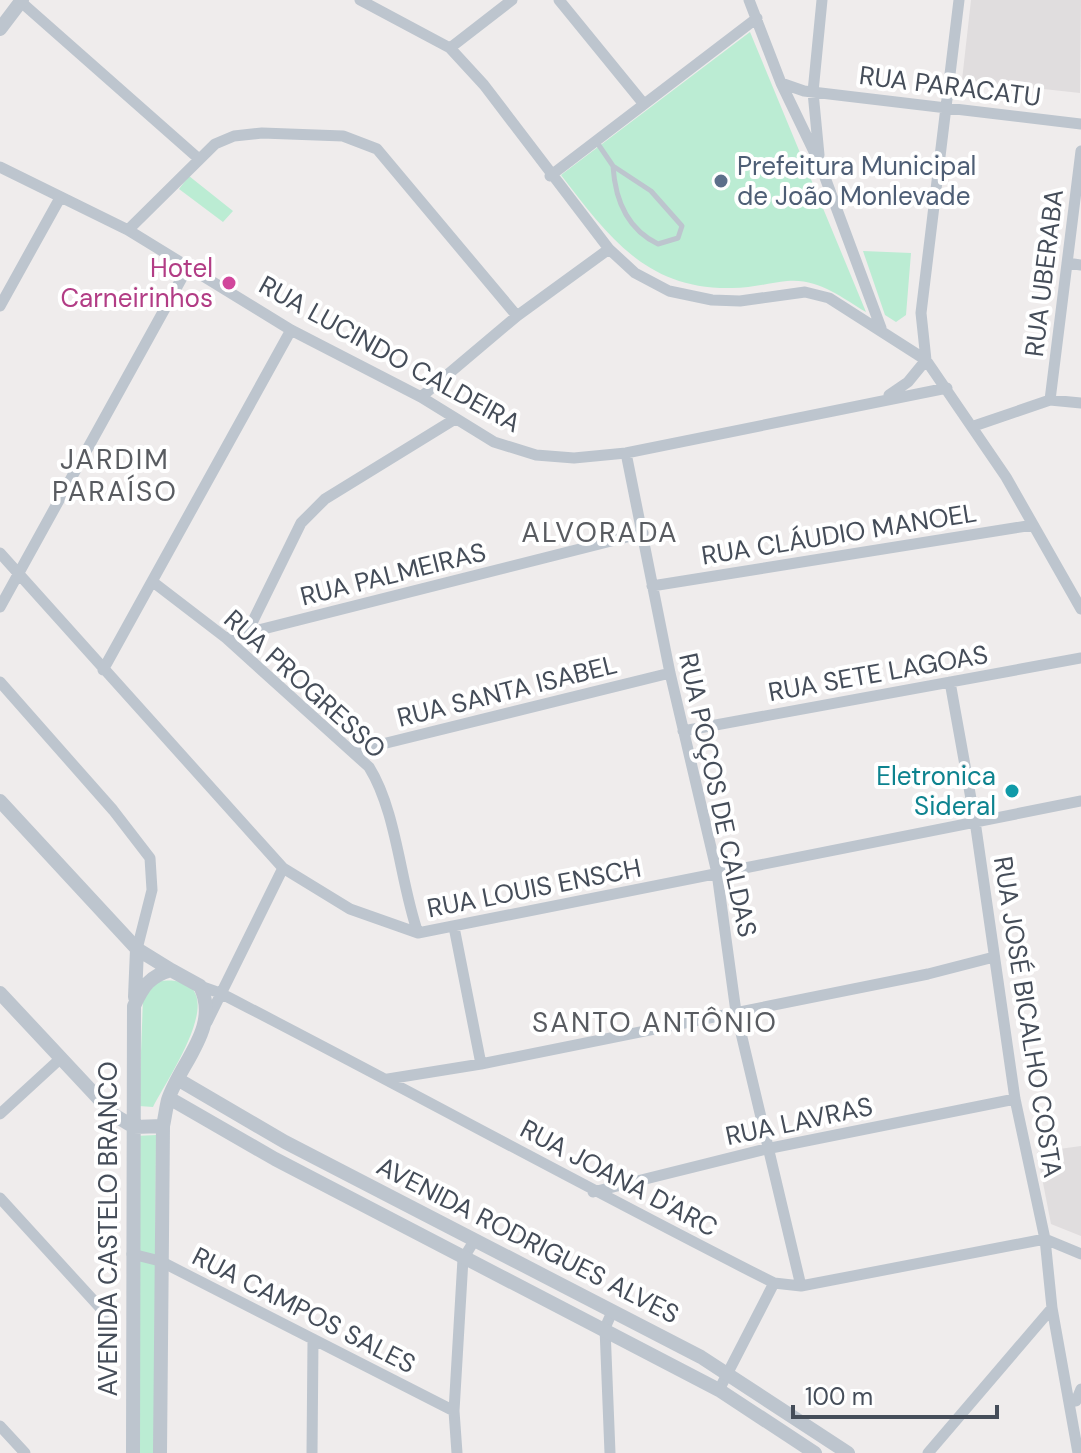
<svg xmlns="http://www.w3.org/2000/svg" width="1081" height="1453" font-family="'DM Sans',sans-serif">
  <rect width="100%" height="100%" fill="#efecec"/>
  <path fill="#e0ddde" d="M971,0h110l-1,93 -118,-13z
    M1081,1146v90l-30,-12 -14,-72z"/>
  <path fill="#bbecd3" d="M750,32l116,280c-25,-15 -48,-34 -79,-31 -18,2 -36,7 -55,7 -86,2 -124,-52 -171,-113z
    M189,176l44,35 -10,11 -44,-33z
    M863,251l48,2 -5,62 -10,7 -11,-7z
    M158,981c84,-9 11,94 -5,126l-14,-1 4,-107z
    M156,1135l-2,318h-18v-317z"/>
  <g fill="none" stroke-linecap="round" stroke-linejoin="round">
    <path stroke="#bdc5ce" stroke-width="5" d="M596,141l17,25 38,25 31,35 -4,12 -20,6c-31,-15 -43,-45 -45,-78"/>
    <path stroke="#bdc5ce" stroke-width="11" d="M360,0l90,48 34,37 125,164 26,24 34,18 43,9 28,1 65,-9 24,6 97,62 80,117 75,132
      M559,0l84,103
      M749,0l32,83 39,81 61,164
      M21,2l178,157
      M450,48l62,-48
      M781,83l23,8 277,33
      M819,155l-6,-63 9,-92
      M0,167l128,63 163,100 130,67 73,45 42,13 38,3 52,-5 321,-65
      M550,176l207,-158
      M128,230l87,-86 19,-8 28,-3 81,3 34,13 140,167
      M1067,263l14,2
      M0,306l60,-108
      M926,360l-5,-47 38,-313
      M889,395l19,-13 18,-22
      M421,397l96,-81 92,-67
      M1050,400l31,-249
      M974,426l76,-26 31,3
      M626,453l44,220 47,200 19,139 65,274
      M0,553l283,315 67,41 68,24 663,-132
      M153,582l73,56 143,129c28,45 31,115 49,166
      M652,586l381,-61
      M0,607l189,-342
      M247,633l396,-100
      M226,638l21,-5 54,-110 24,-24 130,-80
      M103,670l188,-340
      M0,682l113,128 37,48 2,32 -15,59
      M950,682l25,139 40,278 30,140 7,69 26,145
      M683,731l398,-73
      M354,751l316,-78
      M454,927l27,137
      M200,986l20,7c185,95 368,196 554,290l27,3 244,-47
      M207,1022l76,-154
      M388,1079l93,-15 447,-90 66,-17
      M0,1114l61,-56
      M593,1192l173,-43 249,-50
      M0,1198l105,115
      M1045,1239l36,15
      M132,1254l28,7 294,150
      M719,1390l55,-107
      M1076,1401l5,-12
      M0,1426l25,27
      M312,1453l1,-113
      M457,1453l-3,-42 9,-152 11,-18
      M610,1453l-5,-125 7,-16
      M928,1453l124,-145"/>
    <path stroke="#bdc5ce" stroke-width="14" d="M0,29l22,-29
      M0,801l137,148 34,21
      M0,993l114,122 20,12 29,-1
      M135,997l2,-48
      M179,1080l106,62 416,215 147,96
      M169,1098l106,61 444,231 96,63
      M133,1453l1,-447c9,-20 16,-30 37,-36l29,16c21,41 -20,77 -32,114 -2,8 -3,17 -5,26l-3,327"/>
  </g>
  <circle fill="#5c6f8a" stroke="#fff" stroke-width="3" cx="721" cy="181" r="8"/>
  <circle fill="#d1479c" stroke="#fff" stroke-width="3" cx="229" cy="283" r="8"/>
  <circle fill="#0f9aa8" stroke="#fff" stroke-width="3" cx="1012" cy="791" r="8"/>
  <g text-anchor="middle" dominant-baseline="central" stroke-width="8" stroke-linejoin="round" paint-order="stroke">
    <g font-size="26" fill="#454d59" stroke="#fff">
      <text transform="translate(950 86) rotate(7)">RUA PARACATU</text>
      <text transform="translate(1044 273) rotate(-83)">RUA UBERABA</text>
      <text transform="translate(390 354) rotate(29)">RUA LUCINDO CALDEIRA</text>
      <text transform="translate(839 534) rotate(-9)">RUA CLÁUDIO MANOEL</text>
      <text transform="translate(393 574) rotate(-14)">RUA PALMEIRAS</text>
      <text transform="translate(878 673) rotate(-10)">RUA SETE LAGOAS</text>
      <text transform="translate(305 684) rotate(42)">RUA PROGRESSO</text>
      <text transform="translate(507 691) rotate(-14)">RUA SANTA ISABEL</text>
      <text transform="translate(718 795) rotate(78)">RUA POÇOS DE CALDAS</text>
      <text transform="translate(534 888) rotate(-11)">RUA LOUIS ENSCH</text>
      <text transform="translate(1028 1017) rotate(81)">RUA JOSÉ BICALHO COSTA</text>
      <text transform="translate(799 1121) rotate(-12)">RUA LAVRAS</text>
      <text transform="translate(619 1178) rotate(28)">RUA JOANA D'ARC</text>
      <text transform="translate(108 1229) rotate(-90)">AVENIDA CASTELO BRANCO</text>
      <text transform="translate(528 1240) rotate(27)">AVENIDA RODRIGUES ALVES</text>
      <text transform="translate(304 1310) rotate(27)">RUA CAMPOS SALES</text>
    </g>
    <g font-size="26" fill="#4e5e75" stroke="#fff" text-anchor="start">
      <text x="737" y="166">Prefeitura Municipal<tspan x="737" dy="30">de João Monlevade</tspan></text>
    </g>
    <g font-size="26" fill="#b23c85" stroke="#fff" text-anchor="end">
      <text x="213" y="268">Hotel<tspan x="213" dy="30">Carneirinhos</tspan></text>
    </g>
    <g font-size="26" fill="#0d838f" stroke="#fff" text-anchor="end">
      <text x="996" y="776">Eletronica<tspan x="996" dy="30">Sideral</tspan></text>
    </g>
    <g font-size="28" letter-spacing="2" fill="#595c61" stroke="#fff">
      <text x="115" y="459">JARDIM<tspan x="115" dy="32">PARAÍSO</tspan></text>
      <text x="600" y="532">ALVORADA</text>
      <text x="655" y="1022">SANTO ANTÔNIO</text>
    </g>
  </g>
  <path d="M793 1405v12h204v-12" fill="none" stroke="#454d59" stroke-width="4"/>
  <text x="805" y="1405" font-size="24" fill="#454d59" stroke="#ffffff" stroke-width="6" paint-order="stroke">100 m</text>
</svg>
